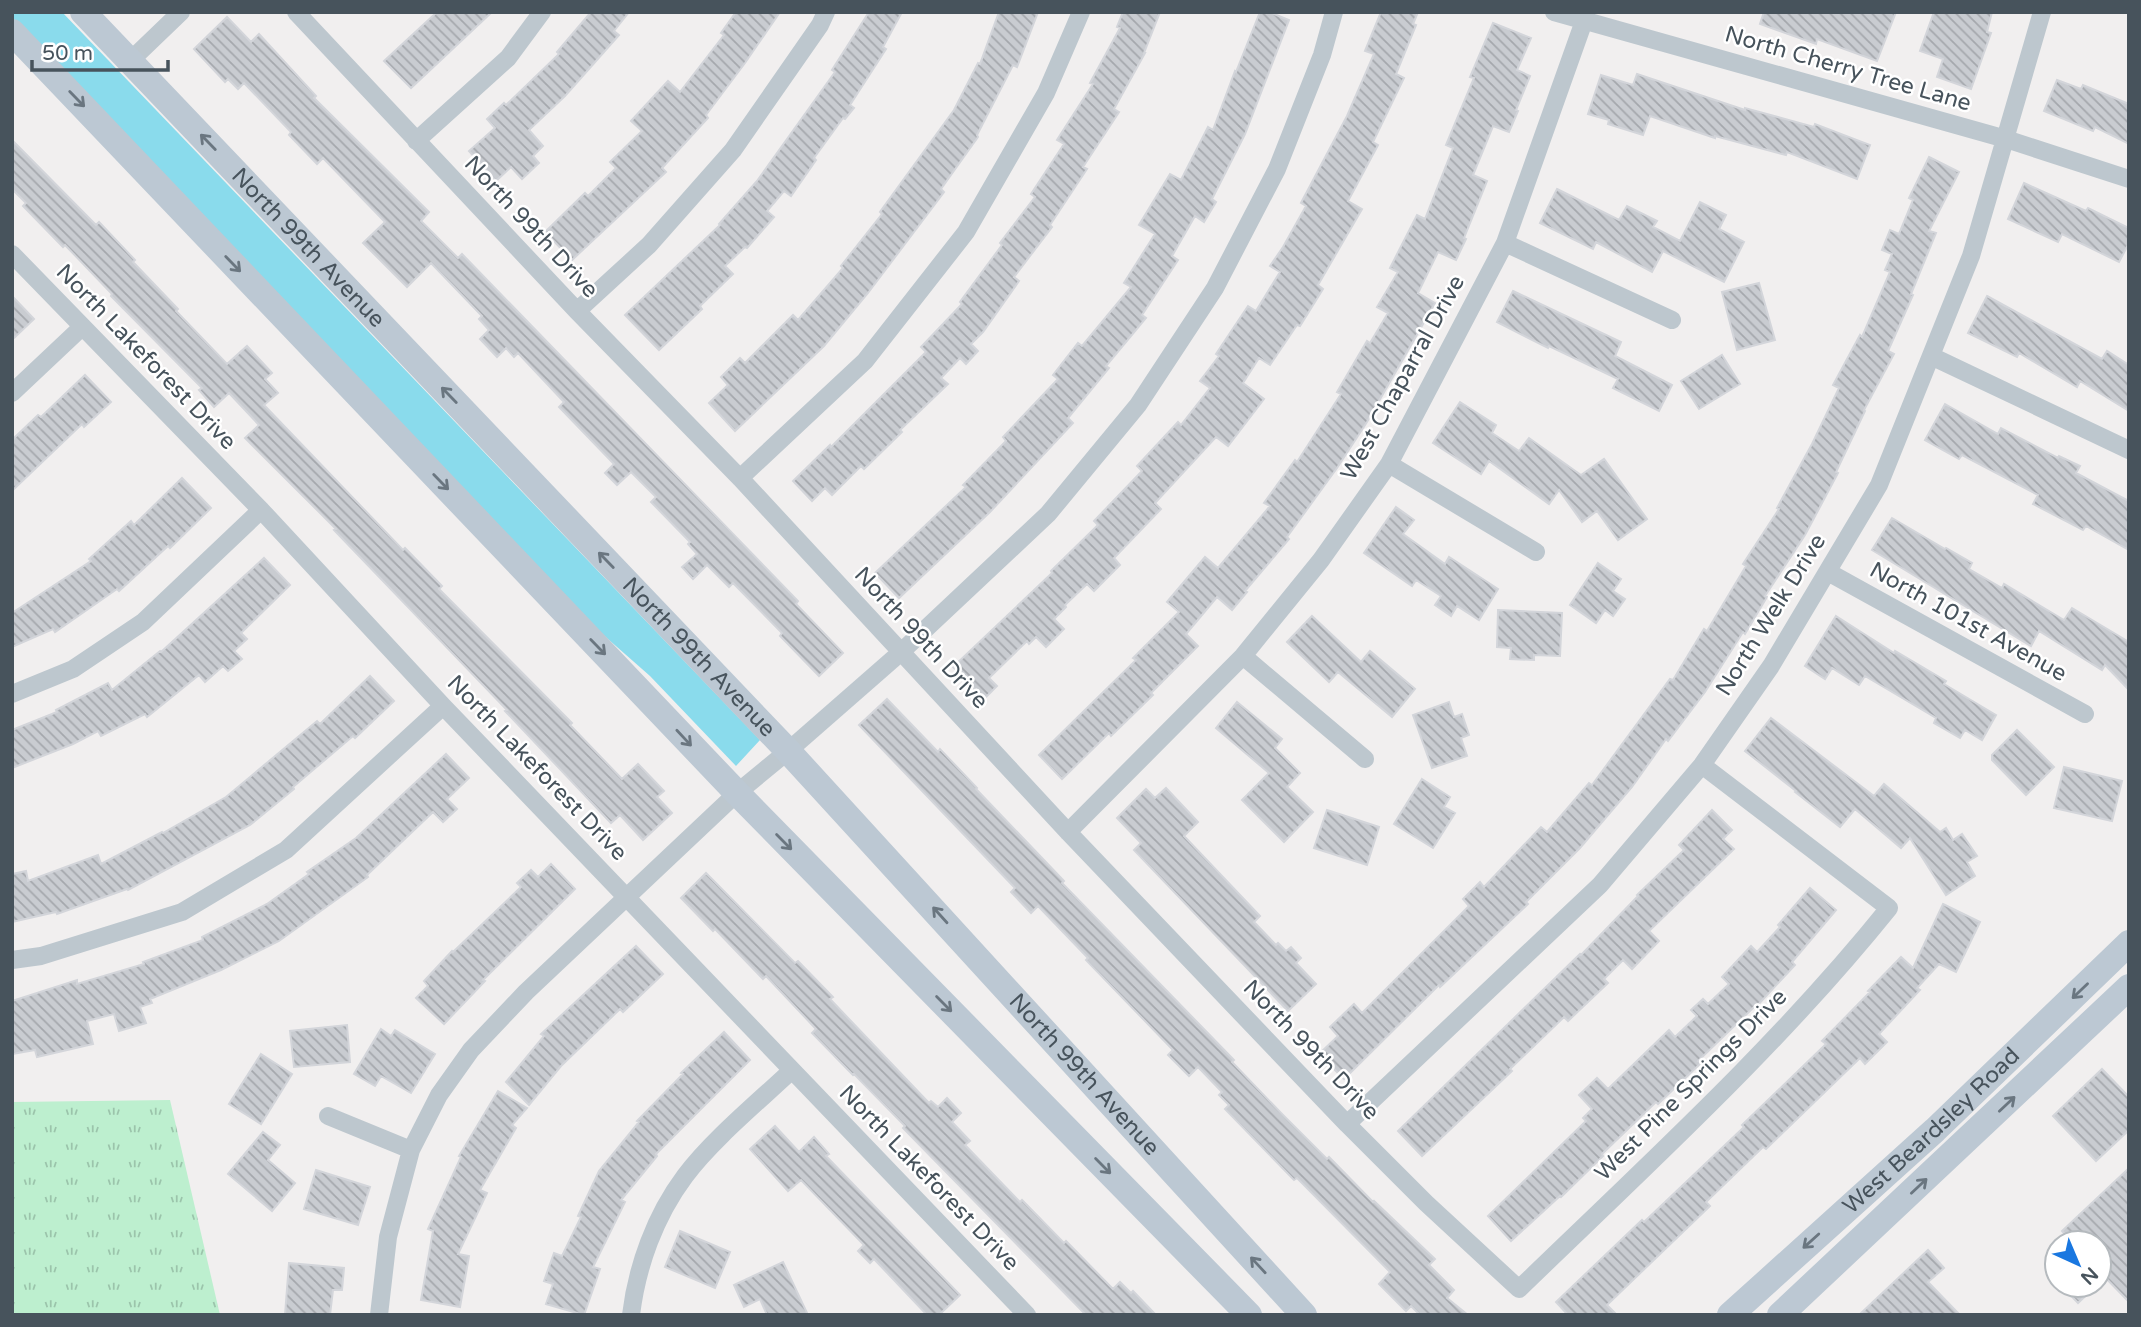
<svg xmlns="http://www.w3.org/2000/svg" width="2141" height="1327" font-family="'Varela Round',sans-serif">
  <defs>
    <pattern id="grass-tufts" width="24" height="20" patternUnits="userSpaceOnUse" patternTransform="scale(1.75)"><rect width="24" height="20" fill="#bdefcf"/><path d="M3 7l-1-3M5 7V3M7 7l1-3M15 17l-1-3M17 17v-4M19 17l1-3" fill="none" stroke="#9bc4ab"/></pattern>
    <pattern id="building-back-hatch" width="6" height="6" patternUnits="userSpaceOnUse" patternTransform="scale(1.75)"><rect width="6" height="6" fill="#c9ccd1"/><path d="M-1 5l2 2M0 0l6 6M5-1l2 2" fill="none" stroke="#a5a8ad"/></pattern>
  </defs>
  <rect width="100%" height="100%" fill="#f1efef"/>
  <path fill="url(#grass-tufts)" d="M170,1100l50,215h-208v-213z"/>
  <path fill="#8adbec" d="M12,12h50l698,728 -24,26 -86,-90 -58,-51 -580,-603z"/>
  <path fill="url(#building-back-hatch)" stroke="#d3d5da" stroke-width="2" d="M437,12h55l-81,76 -27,-27z
    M591,12h38l-15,19 5,4 -54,61 -36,34 14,16 -10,10 6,7 -17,16 -11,-12 -15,14 -27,-30 26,-23 -8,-9 17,-16 2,2 53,-51 -2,-2z
    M736,12h44l-35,51 -39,52 2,3 -46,50 4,4 -94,88 -27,-28 40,-39 3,3 28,-28 -6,-6 32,-31 -11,-10 37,-40 12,11 44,-57 -3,-2z
    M869,12h33l-19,35 3,2 -36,56 4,3 -9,11 -2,-1 -29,40 2,2 -25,36 -7,-5 -17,20 7,6 -27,31 -2,-1 -20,19 8,8 -33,32 2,3 -43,41 -34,-35 95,-90 -1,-1 38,-43 78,-109 -3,-2z
    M999,12h39l-21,55 -4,-2 -36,70 1,2 -37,52 3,3 -76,101 -44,53 -89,85 -26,-28 19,-18 -7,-8 19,-19 5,5 48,-48 5,5 45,-52 -2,-2 41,-52 -2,-2 74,-102 24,-47 2,1z
    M1123,12h37l-16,41h1l-31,56 5,3 -36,55 4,2 -37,56 2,2 -38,50 5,4 -36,51 -12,12 7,7 -12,13 -6,-6 -19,20 7,6 -48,46 2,2 -38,37 -3,-3 -29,29 -7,-7 -13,13 -19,-20 37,-36 1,2 95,-95 -5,-5 41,-43 -2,-2 42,-57 -2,-2 35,-46 -4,-3 33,-50 -7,-4 36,-56 -3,-1 30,-55 -3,-1z
    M1260,12h9l20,8 -44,114 -33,65 4,3 -12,20 -9,-6 -23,40 6,4 -36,55 4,3 -40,48 3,2 -41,50 5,5 -83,89 -91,86 -24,-25 91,-86 -3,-2 43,-44 -3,-4 55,-58 -5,-4 25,-32 4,3 49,-59 -7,-4 31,-49 -16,-9 31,-51 11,6 27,-53 5,3 22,-59 1,1z
    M1381,12h37l-5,12 3,1 -20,49 8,4 -31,64 5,3 -30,56 14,8 -44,76 5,4 -23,37 -3,-1 -27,40 -11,-7 -16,25 21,16 -36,47 -12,-9 -61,66 6,6 -47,49 6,7 -26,26 -7,-7 -22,21 1,2 -12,12 10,10 -18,18 -10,-10 -7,7 -2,-3 -38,37 8,8 -13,13 -31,-32 99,-94 -1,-2 47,-46 -4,-4 48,-50 -5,-5 41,-44 3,3 29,-37 -10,-7 19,-25 -3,-2 32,-48 8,5 24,-39 -10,-6 13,-19 23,-41 -5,-3 46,-87 27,-62 -9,-3z
    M1764,12h132l-19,49 -60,-22 -1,5 -56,-20z
    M1934,12h58l-5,20 4,1 -20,56 -34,-12 6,-18 -23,-8z
    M227,17l24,25 8,-8 57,62 -2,2 115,114 -8,9 37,37 4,-4 336,347 -2,3 47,49 -24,23 -39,-40 2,-3 -49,-50 -4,4 -22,-22 -14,14 -11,-12 15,-13 -9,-10 2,-2 -39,-40 5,-5 -25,-25 -14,13 -12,-12 9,-9 -55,-57 5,-5 -46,-49 -4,4 -8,-9 -9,9 -17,-18 9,-9 -10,-11 3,-3 -51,-53 -24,24 -44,-44 22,-21 -62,-64 -6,6 -28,-29 2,-3 -47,-49 -6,6 -10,-10 -3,3 -31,-33z
    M1493,23l38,15 -14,32 13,6 -14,34 2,1 -9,21 -16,-6 -20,49 14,6 -23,57 2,1 -10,21 -18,-8 -20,41 17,10 -68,119 -30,46 -50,69 2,2 -44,52 2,1 -15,18 -15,-13 -31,37 12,12 -47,47 2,2 -42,41 -2,-3 -47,46 -23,-24 97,-95 -3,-2 46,-46 -12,-10 38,-45 13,11 52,-62 -6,-3 31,-43 2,2 44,-68 -4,-2 30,-51 3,2 18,-30 -11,-6 21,-35 -8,-4 27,-53 8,4 28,-71 -7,-3 28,-67 -4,-1z
    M1637,74l108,36v-2l69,19 1,-3 55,21 -13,34 -70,-27 -1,3 -71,-19v2l-65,-22 -7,19 -35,-11 1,-4 -21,-6 13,-39 32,10z
    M2057,80l24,9 2,-4 46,19v40l-34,-17 -2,4 -49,-20z
    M12,140l84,85 3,-3 36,38 -2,2 45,47 -2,2 51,53 20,-18 25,27 -7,6 13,14 -14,12 139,145 2,-2 37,38 -3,3 133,134 -2,2 52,54 16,-15 26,27 -7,6 15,16 -29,27 -23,-25 -9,8 -106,-112 2,-1 -173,-180 2,-1 -91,-91 14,-13 -30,-32 -15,14 -15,-17 3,-2 -91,-92 1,-2 -47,-49 -2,2 -40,-41 3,-3 -14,-14z
    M1929,157l30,15 -30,59 7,2 -25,61 2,1 -25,56 6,3 -30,56 1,1 -29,61 2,1 -33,62 -40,61 2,1 -22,37 -2,-2 -38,60 -37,49 -2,-2 -34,48 -52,61 -54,54 2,2 -88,83 -1,-2 -95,94 -25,-25 19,-18 -8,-9 24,-23 8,9 107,-107 -6,-7 17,-17 4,5 57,-60 6,5 42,-49 3,2 78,-106 3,1 31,-51 3,2 39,-65 -3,-2 36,-55 -2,-1 35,-64 27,-56 -6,-3 27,-50 2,2 28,-65 -5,-2 7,-16 -10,-4 8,-20 9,4 14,-34 -4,-2z
    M2024,183l62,28 2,-3 41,20v15l-10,19 -57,-28 -4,8 -50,-23z
    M1557,189l62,31 8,-14 30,15 -4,6 27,14 20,-39 26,13 -7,14 25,13 -20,40 -61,-31 -11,21 -56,-30 -3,7 -53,-26z
    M1759,283l16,57 -38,10 -15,-58z
    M1513,291l108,51 -6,14 57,29 -13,26 -46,-23 5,-9 -69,-33 -1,2 -51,-26z
    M12,296l22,23 -22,21z
    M1987,296l115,63 5,-8 22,14v46l-49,-30 -3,6 -58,-34 -2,4 -49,-24z
    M1722,355l18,29 -41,25 -18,-28z
    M85,375l26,27 -27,25 -2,-3 -70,67v-51l26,-25 3,2z
    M1460,402l36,23 -4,8 27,18 10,-13 52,37 23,-16 43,60 -29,21 -21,-29 -15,11 -23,-32 -10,14 -60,-43 -8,13 -48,-31z
    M1945,404l53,30 3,-6 57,30 1,-2 21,10 -4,7 53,28v49l-43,-24 -3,4 -50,-26 5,-9 -76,-40 -3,4 -34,-19z
    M182,478l29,30 -41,40 -2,-2 -49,45 -2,-2 -62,43 -2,-3 -41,18v-34l79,-52 -2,-2 42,-38 3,4z
    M1396,507l18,13 -11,14 42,30 4,-7 49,32 -19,31 -22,-14 -6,10 -16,-11 6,-9 -25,-16 -4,6 -48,-33z
    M1892,518l53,31 1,-1 26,15 -3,6 33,19 2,-4 60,36 8,-12 57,34v48l-24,-25 -3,5 -63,-39 -8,15 -159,-96z
    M264,558l26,27 -49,48 6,6 -13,12 8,8 -14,12 -5,-5 -18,16 -6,-7 -52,42 -2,-3 -44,22 -3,-5 -25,13 -61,24v-38l45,-18 -1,-2 52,-27 4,7 48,-39 1,1z
    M1598,563l23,16 -8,12 12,8 -12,17 -8,-6 -9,13 -26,-18z
    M1498,610l64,3 -2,43 -26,-1v5l-24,-1 1,-11 -14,-1z
    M1312,616l49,46 9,-11 45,38 -23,28 -54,-45 -9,10 -42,-40z
    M1836,616l58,37 1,-2 51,30 -2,3 52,31 -14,25 -17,-10 -5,8 -26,-15 2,-5 -71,-42 -6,9 -27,-17 -7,11 -20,-13z
    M370,676l24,25 -39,37 -2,-2 -60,51 1,2 -44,36 -122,65 -1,-1 -70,25 -1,-2 -44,10v-48l14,-3 2,10 70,-26 3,9 61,-32 1,1 63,-36 91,-76 3,3z
    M887,699l51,53 2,-3 37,39 -1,1 88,92 -2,2 172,177 -2,2 50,52 45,45 2,-2 44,45 1,-1 61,58 -6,6 25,25 -7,8 21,17h-48l-9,-9 -5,5 -27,-27 11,-12 -93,-94 -3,2 -69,-71 4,-4 -10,-10 3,-3 -24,-25 -9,9 -21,-21 5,-5 -87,-90 2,-2 -50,-52 -7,7 -20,-21 4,-4 -156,-163z
    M1237,702l45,37 -7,9 25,25 -13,14 26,25 -29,30 -42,-42 27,-27 -53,-45z
    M1449,702l5,15 8,-3 7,21 -8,3 6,18 -35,12 -19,-53z
    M1771,718l103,78 10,-12 56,48 6,-4 7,12 9,-6 15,22 -10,6 8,14 -29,19 -36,-57 -9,10 -46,-39 -15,18 -45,-35 1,-1 -51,-40z
    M2017,730l37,37 -28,28 -34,-35v-5z
    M446,754l23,24 -22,21 10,10 -14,13 -10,-10 -66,63 1,2 -89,64 -58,29 -71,29 2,4 -12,4 6,16 -27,8 -5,-17 -27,7 6,23 -56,13 -2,-7 -23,4v-53l65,-21v4l67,-20 -1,-2 60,-22 -1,-3 65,-33 42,-30 -2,-2 49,-34z
    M2064,767l58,14 -10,40 -58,-13z
    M1422,779l28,18 -6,10 11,6 -22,35 -39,-24z
    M1166,788l32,34 -14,14 76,80 -6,6 22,23 2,-2 8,8 5,-4 10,11 -5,5 20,21 -28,27 -154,-161 7,-7 -24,-25 29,-29 9,9z
    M1327,810l52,17 -12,38 -53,-17z
    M1712,810l20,20 -9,9 11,10 -85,82 10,10 -27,28 -9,-9 -19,19 4,4 -40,38 -4,-4 -54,52 2,2 -90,85 -24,-25 182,-177 1,1 57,-59 -1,-1 47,-45 -5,-5z
    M551,864l24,25 -92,91 2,1 -41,43 -28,-26 12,-12 -4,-5 28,-30 1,1 68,-65 -4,-4 14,-13 7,7z
    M706,873l89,90 3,-2 35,36 -3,2 99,104 2,-2 7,6 9,-9 14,15 -9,9 18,19 -5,4 55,57 2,-2 42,43 2,-2 47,48 7,-7 11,11 2,-2 23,24h-70l-183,-187 2,-2 -51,-52 -1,1 -41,-42 4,-4 -50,-53 -3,3 -48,-50 -2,2 -32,-33z
    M1810,888l26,22 -44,52 3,3 -40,43 -1,-1 -56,54 3,2 -43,41 -2,-2 -54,52 1,2 -42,41 -1,-1 -49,45 -23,-25 98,-95 -3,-3 9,-9 -13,-14 18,-17 11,11 61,-59 6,7 22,-21 -6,-6 12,-11 5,5 21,-20 -7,-7 29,-31 6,6 23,-25 -2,-2z
    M1943,904l37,18 -24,50 -17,-8 -22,24 3,2 -41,44 8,8 -22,22 -5,-6 -94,91 -3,-2 -57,55 4,4 -103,99 10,10h-49l-12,-13 86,-82 2,2 100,-95 -2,-2 84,-81 -4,-3 48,-49 -2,-1 33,-34 12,11z
    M636,946l27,28 -40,38 -3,-3 -59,57 -32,39 -23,-23 38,-46 -3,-2z
    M347,1025l3,37 -56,5 -4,-36z
    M381,1029l10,7 4,-6 40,24 -24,39 -30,-17 -6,10 -21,-12z
    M724,1032l26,28 -94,94 1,2 -36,44 4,2 -32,65 7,2 -16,46 -38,-11 7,-20 -9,-3 10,-28 8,3 19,-39 -3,-1 21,-45 40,-49 -2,-1 46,-47 -2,-1z
    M261,1054l31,20 -31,50 -32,-20z
    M2102,1069l27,28v33l-33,31 -43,-45z
    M498,1091l29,17 -15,17 4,3 -36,62 7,3 -29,61 11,2 -9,51 -39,-7 12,-69 -5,-2 33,-72 -2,-1z
    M775,1126l24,26 15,-15 15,17 -3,2 134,139 -21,20h-12l-53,-56 -4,4 -12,-12 6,-6 -63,-65 -13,11 -38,-42z
    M263,1132l17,13 -12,15 27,23 -23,28 -44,-37z
    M2129,1168v134l-30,-31v-28h-26l-11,-12z
    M316,1170l54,17 -12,38 -54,-16z
    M680,1231l50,21 -15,36 -50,-21z
    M1928,1250l16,18 -16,14 32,33h-101z
    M783,1262l25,53h-41l-7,-16 -16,8 -10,-22z
    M289,1263l55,5 -2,22h-9l-3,25h-45z
    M2061,1285h36l-19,18z"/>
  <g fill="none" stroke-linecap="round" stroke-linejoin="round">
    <path stroke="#bdc7ce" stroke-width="18" d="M296,12l281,299 163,167 328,354 279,292 79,79 93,86c127,-123 259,-243 370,-381l-187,-143
      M1554,12l452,127 123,40
      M130,61l51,-49
      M416,141l92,-83 34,-46
      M1505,243l167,77
      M12,254l249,256 182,196 584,609
      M577,311l72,-66 84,-95 87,-125 6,-13
      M1931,356l198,94
      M12,393l70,-66
      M1389,464l147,88
      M740,478l125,-117 101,-129 80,-139 35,-81
      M1828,572l257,142
      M1243,656l122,103
      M12,694l61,-25 70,-47 118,-112
      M1068,832l175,-176 78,-96 68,-96 116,-221 79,-222
      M12,960l29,-4 141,-44 104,-62 157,-144
      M328,1116l83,34
      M1347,1124l253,-239 102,-120 69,-99 108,-181 92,-229 71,-244
      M379,1315l9,-78 23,-87 28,-55 32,-45 55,-58 211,-199 51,-42 112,-98 148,-139 90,-109 77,-117 62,-119 45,-114 12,-43
      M631,1315c6,-49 24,-99 54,-139 27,-36 73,-74 106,-105"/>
    <g stroke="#bcc8d3" stroke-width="26">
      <path id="s1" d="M83,12l705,739 516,564"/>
      <path d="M12,32l725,761 512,522"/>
      <path id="s2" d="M1730,1315l205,-185 194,-187"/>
      <path d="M1780,1315l349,-328"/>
    </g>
  </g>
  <defs><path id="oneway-shaft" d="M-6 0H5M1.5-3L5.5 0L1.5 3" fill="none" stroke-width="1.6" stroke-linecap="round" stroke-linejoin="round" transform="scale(1.75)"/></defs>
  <g stroke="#6a7680">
    <use href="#oneway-shaft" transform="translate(77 99) rotate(46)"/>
    <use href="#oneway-shaft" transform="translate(208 142) rotate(-134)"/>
    <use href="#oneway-shaft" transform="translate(233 264) rotate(46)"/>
    <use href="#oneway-shaft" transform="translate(449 395) rotate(-134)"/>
    <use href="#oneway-shaft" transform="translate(441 482) rotate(46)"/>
    <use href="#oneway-shaft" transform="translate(606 560) rotate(-134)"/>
    <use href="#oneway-shaft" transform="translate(598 647) rotate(46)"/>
    <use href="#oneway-shaft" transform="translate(684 738) rotate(47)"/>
    <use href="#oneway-shaft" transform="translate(784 842) rotate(45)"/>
    <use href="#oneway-shaft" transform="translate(940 915) rotate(-132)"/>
    <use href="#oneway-shaft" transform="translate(2080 991) rotate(136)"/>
    <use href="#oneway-shaft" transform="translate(944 1004) rotate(45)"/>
    <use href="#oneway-shaft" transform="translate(2007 1104) rotate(-43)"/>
    <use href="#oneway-shaft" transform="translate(1103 1166) rotate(45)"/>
    <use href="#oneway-shaft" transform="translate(1919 1186) rotate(-43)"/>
    <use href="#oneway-shaft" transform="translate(1811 1241) rotate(138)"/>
    <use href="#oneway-shaft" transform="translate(1258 1265) rotate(-133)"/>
  </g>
  <g text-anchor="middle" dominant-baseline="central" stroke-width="5" stroke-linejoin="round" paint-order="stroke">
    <g font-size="23" fill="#47535c" stroke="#fff">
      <text transform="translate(1848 69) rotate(16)">North Cherry Tree Lane</text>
      <text transform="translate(531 227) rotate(47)">North 99th Drive</text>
      <text stroke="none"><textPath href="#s1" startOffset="326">North 99th Avenue</textPath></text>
      <text transform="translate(146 357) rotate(46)">North Lakeforest Drive</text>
      <text transform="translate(1403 378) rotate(-61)">West Chaparral Drive</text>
      <text transform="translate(1771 615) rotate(-58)">North Welk Drive</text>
      <text transform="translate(1968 622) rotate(29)">North 101st Avenue</text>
      <text transform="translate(921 638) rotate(47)">North 99th Drive</text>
      <text stroke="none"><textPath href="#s1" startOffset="892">North 99th Avenue</textPath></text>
      <text transform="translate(537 768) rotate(46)">North Lakeforest Drive</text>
      <text transform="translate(1311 1050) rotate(46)">North 99th Drive</text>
      <text stroke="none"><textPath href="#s1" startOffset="1460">North 99th Avenue</textPath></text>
      <text transform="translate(1691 1085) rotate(-45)">West Pine Springs Drive</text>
      <text stroke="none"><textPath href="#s2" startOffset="273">West Beardsley Road</textPath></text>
      <text transform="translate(929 1178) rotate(46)">North Lakeforest Drive</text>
    </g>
  </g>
  <rect width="2141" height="1327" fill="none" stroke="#47535c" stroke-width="28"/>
  <g transform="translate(2078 1264) rotate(136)"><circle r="33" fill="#ffffff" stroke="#b5babe" stroke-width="2"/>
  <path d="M0-5L12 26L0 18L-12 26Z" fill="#1977e0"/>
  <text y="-10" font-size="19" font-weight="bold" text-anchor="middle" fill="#47535c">N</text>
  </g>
  <path d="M32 60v10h136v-10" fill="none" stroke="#47535c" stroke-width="3.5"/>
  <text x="42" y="60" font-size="21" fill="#47535c" stroke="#ffffff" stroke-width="5" paint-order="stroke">50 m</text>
</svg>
